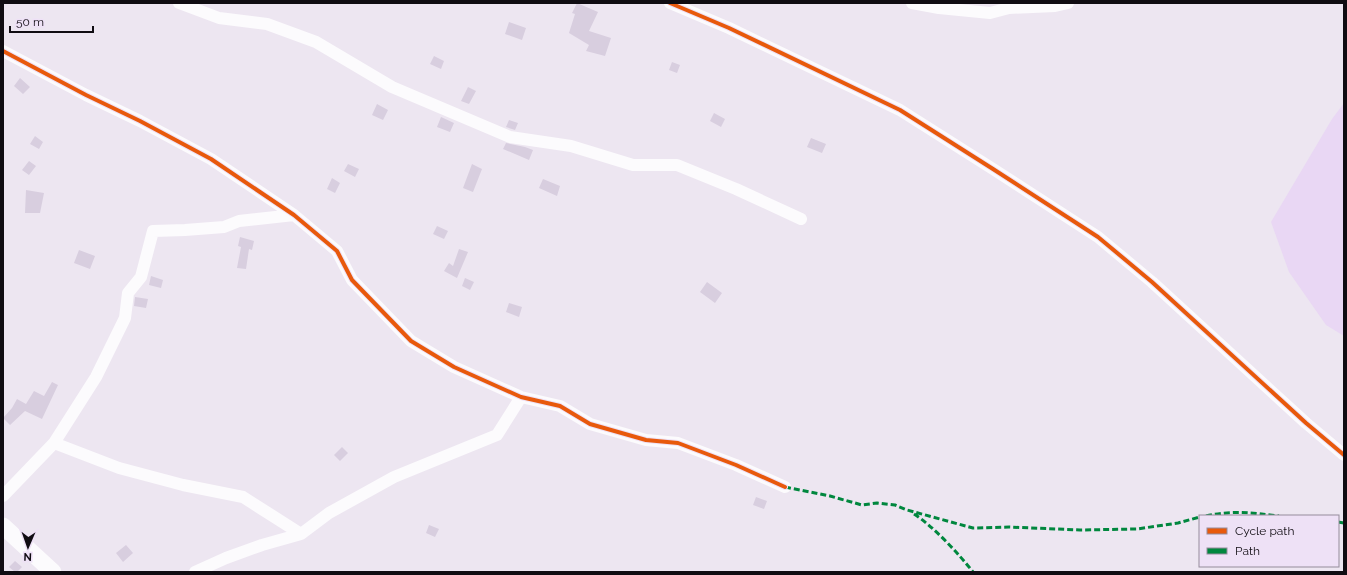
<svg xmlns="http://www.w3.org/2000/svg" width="1347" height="575" font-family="Raleway,sans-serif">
  <rect width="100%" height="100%" fill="#ede6f1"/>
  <path fill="#e9d7f4" d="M1344,103v233l-18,-11 -37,-53 -18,-50 61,-103z"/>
  <path fill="#d8cedf" d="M577,3l21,9 -9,19 22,7 -6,18 -19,-5 3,-6 -20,-12 6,-19 -3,-1z
    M509,22l17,6 -4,12 -17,-6z
    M434,56l10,5 -3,8 -11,-5z
    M672,62l8,3 -3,8 -8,-3z
    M20,78l10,9 -7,7 -9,-8z
    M468,87l8,4 -7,13 -8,-3z
    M377,104l11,6 -5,10 -11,-5z
    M714,113l11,6 -4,8 -11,-6z
    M441,117l13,6 -4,9 -13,-5z
    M509,120l9,3 -3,7 -9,-3z
    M35,136l8,6 -4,7 -9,-5z
    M811,138l15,6 -4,9 -15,-6z
    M506,143l19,4 8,3 -4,10 -26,-11z
    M29,161l7,5 -7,9 -7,-5z
    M348,164l11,5 -4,8 -11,-6z
    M472,164l10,5 -9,23 -10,-4z
    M332,178l8,5 -5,10 -8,-4z
    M543,179l17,7 -3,10 -18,-8z
    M26,190l18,3 -4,20h-15z
    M437,226l11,5 -4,8 -11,-5z
    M240,237l14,4 -2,9 -3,-1 -3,20 -9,-1 4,-21 -3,-1z
    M459,249l9,3 -11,26 -13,-7 5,-8 4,3z
    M79,250l16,6 -5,13 -16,-6z
    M151,276l12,4 -2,8 -12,-3z
    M465,278l9,4 -4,8 -8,-4z
    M707,282l15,11 -7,10 -15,-11z
    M135,297l13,2 -2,9 -12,-2z
    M509,303l13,4 -3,10 -13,-5z
    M52,382l6,3 -16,34 -17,-8 -15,14 -7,-7 9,-10 5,-9 9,5 8,-13 10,5z
    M342,447l6,6 -8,8 -6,-6z
    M756,497l11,4 -3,8 -11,-4z
    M429,525l10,4 -4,8 -9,-4z
    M126,545l7,8 -10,9 -7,-9z
    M15,561l7,6 -5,5h-2l-6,-5z"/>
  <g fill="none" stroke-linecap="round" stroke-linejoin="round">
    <path stroke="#fcfbfd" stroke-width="12" d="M179,3l40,15 48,6 49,18 76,45 118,50 61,9 62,19h44l59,24 65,30
      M670,3l59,25 171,82 93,59 105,68 54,45 154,141 38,32
      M912,3l27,5 51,5 19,-5 46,-2 13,-3
      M3,51l83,44 54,26 71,38 83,56 43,36 15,29 59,61 43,26 67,30 39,9 30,18 56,16 32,3 58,22 49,22
      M54,443l65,25 64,17 60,12 58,37
      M3,496l51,-53 42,-66 29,-59 3,-25 13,-16 12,-46 32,-1 39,-3 15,-6 55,-6
      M195,572l31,-14 36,-13 39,-11 28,-21 65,-36 103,-42 24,-38"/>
    <path stroke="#fcfbfd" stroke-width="17" d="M3,526l50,46"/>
    <path stroke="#00873e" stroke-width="3" stroke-dasharray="6 3" stroke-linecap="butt" d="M785,487l45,9 32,9 15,-2 18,2 12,5 66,18 36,-1 71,3 57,-1 41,-6 22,-6
      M914,514c19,12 45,40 59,58
      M1206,516c27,-6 46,-3 73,0
      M1338,522l6,1"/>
    <g stroke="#eee1f6" stroke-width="6">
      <path id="cycleway" d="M670,3l59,25 171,82 93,59 105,68 54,45 154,141 38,32
        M3,51l83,44 54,26 71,38 83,56 43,36 15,29 59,61 43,26 67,30 39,9 30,18 56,16 32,3 58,22 49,22"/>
    </g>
    <use href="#cycleway" stroke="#e8590c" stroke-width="4"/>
  </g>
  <rect width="1347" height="575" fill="none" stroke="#100c12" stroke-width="8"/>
  <rect x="1199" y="515" width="140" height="52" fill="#eee1f6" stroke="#958c9b"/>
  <rect x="1207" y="528" width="20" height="6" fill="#e8590c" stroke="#958c9b"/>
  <text x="1235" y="535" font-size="12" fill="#100c12">Cycle path</text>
  <rect x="1207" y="548" width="20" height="6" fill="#00873e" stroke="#958c9b"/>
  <text x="1235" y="555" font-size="12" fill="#100c12">Path</text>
  <g transform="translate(28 547) rotate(182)" stroke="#eee1f6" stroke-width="3" paint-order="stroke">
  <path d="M0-3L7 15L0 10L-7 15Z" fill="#100c12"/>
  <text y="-6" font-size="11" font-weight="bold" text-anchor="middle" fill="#100c12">N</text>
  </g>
  <path d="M10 26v6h83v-6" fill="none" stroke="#100c12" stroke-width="2"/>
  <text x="16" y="26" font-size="12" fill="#100c12" stroke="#eee1f6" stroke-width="3" paint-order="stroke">50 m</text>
</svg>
